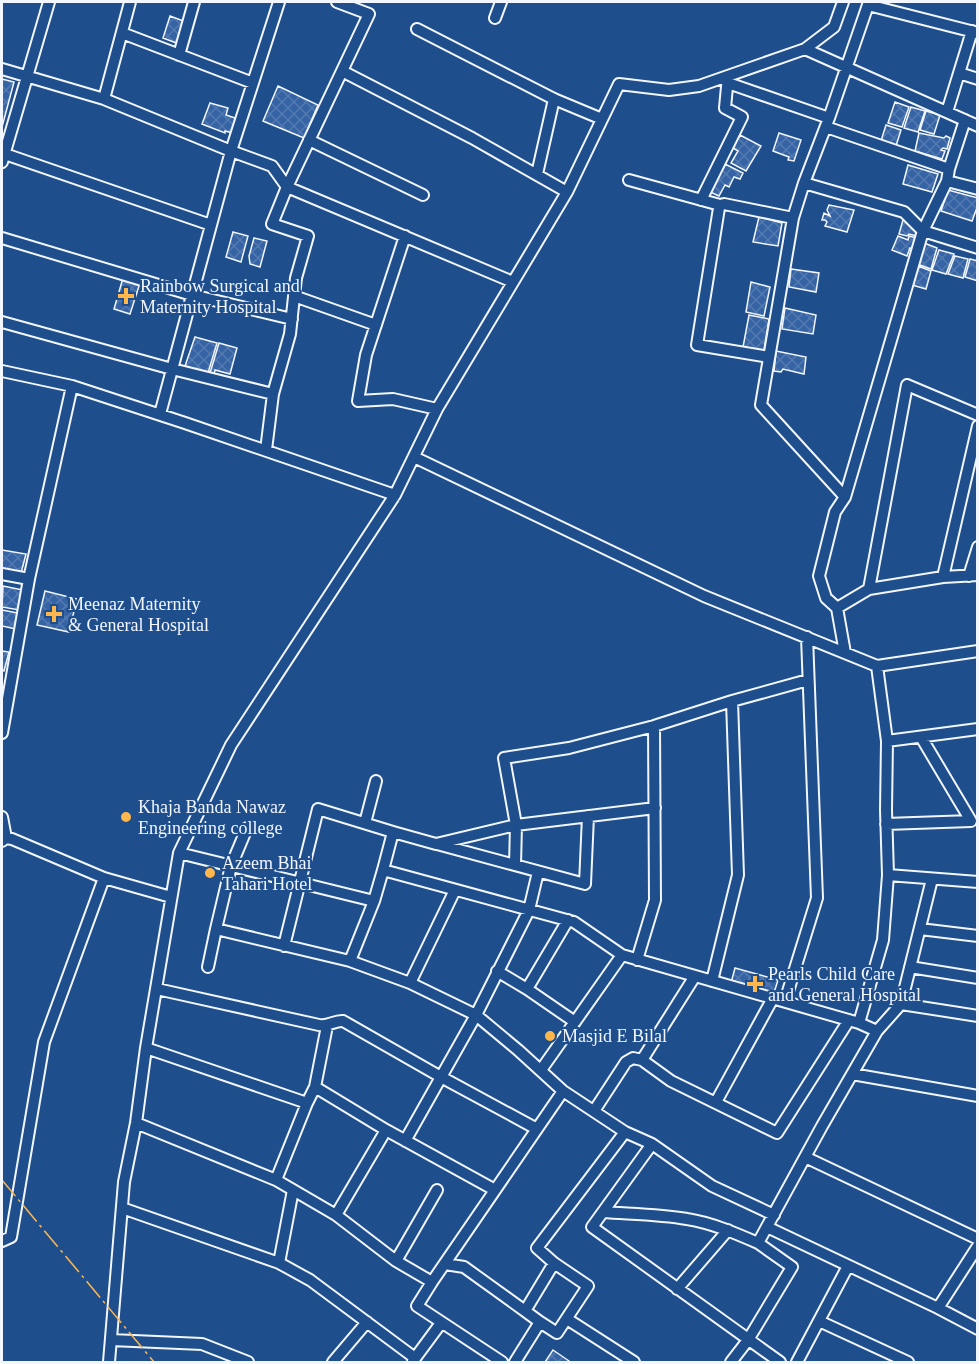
<svg xmlns="http://www.w3.org/2000/svg" width="979" height="1364" font-family="Georgia,serif">
  <defs>
    <pattern id="building-cross-hatch" width="8" height="8" patternUnits="userSpaceOnUse" patternTransform="scale(1.5)"><rect width="8" height="8" fill="#3563a3"/><path d="M0 0l8 8M0 8l8-8" fill="none" stroke="#537ab1"/></pattern>
  </defs>
  <rect width="100%" height="100%" fill="#1f4e8c"/>
  <path fill="url(#building-cross-hatch)" stroke="#f2f6ff" stroke-width="1.5" d="M170,16l16,6 -7,22 -16,-6z
    M2,79l12,3 -12,45z
    M278,86l40,19 -14,33 -41,-17z
    M895,102l14,5 -7,20 -14,-4z
    M210,103l18,5 -2,7 12,4 -5,14 -8,-2v2l-23,-9z
    M911,107l14,4 -7,21 -14,-4z
    M926,111l14,4 -6,19 -14,-4z
    M886,125l15,5 -6,19 -15,-5z
    M779,133l22,7 -7,21 -6,-1 1,-3 -16,-6z
    M919,133l25,5 2,-2 4,2 -3,11 -4,-1 -2,2 4,1 -3,8 -27,-8z
    M740,135l21,11 -15,25 -15,-8 7,-12 -5,-3z
    M725,164l18,9 -3,6 -6,-2 -5,10 -4,-2 -6,11 -11,-5z
    M908,165l30,9 -6,18 -29,-8z
    M948,190l30,8v7l-6,16 -31,-10z
    M829,205l25,5 -7,22 -22,-6 2,-4 -2,-2h-3l2,-7 6,3 -3,-6z
    M759,217l23,6 -4,23 -25,-4z
    M903,220l12,4 2,12 -8,-2 -2,2 -8,-2z
    M233,232l15,4 -7,26 -15,-5z
    M898,236l10,4 1,-4 8,2 -3,11 -4,-1 -3,8 -15,-6z
    M254,238l13,3 -7,26 -10,-3 -1,-8z
    M924,243l13,5 -6,21 -14,-5z
    M939,250l15,4 -8,20 -14,-4z
    M955,256l13,3 -5,19 -15,-4z
    M970,259l8,2v20l-13,-4z
    M918,266l13,5 -5,18 -14,-4z
    M791,269l28,4 -3,19 -27,-5z
    M123,278l17,5 -10,31 -16,-5z
    M751,282l19,5 -6,29 -18,-4z
    M785,308l31,7 -3,19 -31,-5z
    M749,315l20,4 -5,31 -21,-3z
    M195,337l22,6 -9,30 -23,-7z
    M219,343l18,5 -7,26 -15,-4 -1,4 -4,-1z
    M776,351l30,6 -2,17 -21,-5 -2,3 -7,-1z
    M2,550l24,4 -5,19 -19,-4z
    M3,586l20,4 -4,20 -17,-3z
    M45,591l32,8 -8,33 -32,-7z
    M2,610l16,3 -2,16 -14,-3z
    M2,651l7,1 -5,19 -2,-1z
    M735,968l43,12 -5,16 -42,-13z
    M553,1350l16,11 -1,1h-23z"/>
  <g fill="none" stroke-linecap="round" stroke-linejoin="round">
    <g stroke="#f2f6ff" stroke-width="14">
      <path id="minor" d="M868,5l110,28
        M495,18l6,-16
        M417,29l137,70 48,20
        M122,33l131,50
        M805,49l173,77
        M179,55l15,-53
        M2,69l102,30 127,52 41,15 15,21 226,95
        M342,71l130,67 95,54
        M959,73l19,6
        M728,83l101,35
        M104,99l26,-97
        M947,112l25,-81
        M965,120l-16,49 -2,12 31,8
        M826,127l123,42
        M309,140l114,55
        M2,153l209,72
        M2,162l47,-160
        M537,174l17,-75
        M629,180l91,25
        M804,183l100,29 19,19 55,17
        M701,200l41,-83 -17,-9 3,-32
        M405,236l-39,119 -8,46 35,-2 44,10
        M2,238l190,57 100,24
        M294,296l82,29
        M2,322l170,47 101,25
        M769,357l-72,-12 22,-137 1,-3 4,-1 69,14
        M2,371l70,15 113,37 210,72
        M160,414l71,-263 48,-149
        M266,450l7,-56 17,-60 6,-56 12,-42 -36,-12 15,-37 82,-173 -32,-12
        M414,457l290,139 173,70 101,-15
        M845,497l-84,-92 32,-187 11,-35 25,-65 40,-116
        M2,574l27,5
        M969,576l9,-29
        M943,577l35,-2
        M869,589l38,-204 71,30
        M837,608l-11,-10 -7,-22 16,-64 10,-15 78,-266 24,-50
        M845,653l-8,-45 32,-19 74,-12 35,-151
        M2,733l27,-154 43,-193
        M887,741l91,-12
        M2,817l4,21
        M365,823l11,-42
        M886,824l85,-3 -50,-84
        M247,828l-16,38 -15,63 134,32 60,22
        M2,841l4,-3 6,1 92,39
        M437,844l148,40 3,-68
        M179,853l195,48 9,-31 191,52 48,33 237,68
        M515,865l1,-40 139,-17
        M383,870l10,-38 43,12 80,-19 -12,-67 65,-10 85,-22 78,-25
        M888,875l90,7
        M455,890l-45,93 66,32 53,-105 9,-38
        M920,929l58,7
        M284,946l34,-137 75,23
        M637,960l18,-60 -1,-174
        M350,961l24,-60
        M208,967l8,-38
        M910,967l68,11
        M497,971l30,18 41,-69
        M695,976l-53,84 29,21 106,52 72,-113
        M712,981l26,-106 -6,-174 76,-21
        M157,989l162,36c9,2 16,-5 24,-4l98,56 96,52
        M527,989l48,33
        M785,1001l32,-103 -10,-261
        M901,1004l77,12
        M877,1031l-18,-8 24,-83 5,-65 -2,-65 1,-69 -10,-75
        M146,1048l161,55
        M541,1070l81,-115
        M852,1074l126,22
        M315,1087l71,43 109,60
        M716,1102l57,-104
        M594,1111l32,-49 7,-4 9,2
        M136,1123l140,57 60,35 60,46 36,21 -15,24 85,56
        M405,1141l71,-126 42,35 45,41 62,41 27,12
        M805,1157l173,82
        M276,1180l31,-77 8,-16 12,-61
        M122,1208l157,55 14,-73
        M603,1212c28,2 57,2 84,7 25,4 48,14 71,24
        M336,1215l50,-85
        M774,1215l-62,-29 -60,-42 -60,83 188,135
        M767,1227l171,81 40,21
        M2,1241l9,-4 33,-195 60,-164 67,19
        M396,1261l41,-71
        M279,1263l31,17 105,78
        M445,1264l19,3 61,44
        M432,1282l131,-191
        M677,1289l51,-59
        M938,1308l40,-62
        M567,1319l67,43
        M819,1321l89,41
        M540,1322l17,11 31,-47 -34,-23
        M111,1340l91,4 46,18
        M413,1361l28,-38
        M109,1362l15,-180 12,-59 10,-75 33,-195 52,-108 164,-250 42,-86 130,-217 52,-108 50,6 30,-4 106,-37 29,-22 9,-25
        M333,1362l34,-40
        M515,1362l25,-40 -15,-11 29,-48 -17,-15 88,-116
        M731,1362l17,-22 44,-73 -34,-24 64,-117 55,-95 24,-27 31,-125
        M797,1362l51,-96"/>
    </g>
    <use href="#minor" stroke="#1f4e8c" stroke-width="10"/>
    <path stroke="#ffb74d" stroke-width="1.5" stroke-dasharray="21 4.5 3 4.5" stroke-linecap="butt" d="M2,1180l152,182"/>
  </g>
  <g fill="#ffb74d" stroke="#1f4e8c" stroke-width="2">
    <path d="M123 287h6v6h6v6h-6v6h-6v-6h-6v-6h6z"/>
    <path d="M51 605h6v6h6v6h-6v6h-6v-6h-6v-6h6z"/>
    <circle cx="126" cy="817" r="6"/>
    <circle cx="210" cy="873" r="6"/>
    <path d="M752 975h6v6h6v6h-6v6h-6v-6h-6v-6h6z"/>
    <circle cx="550" cy="1036" r="6"/>
  </g>
  <g text-anchor="middle" dominant-baseline="central" stroke-width="4.5" stroke-linejoin="round" paint-order="stroke">
    <g font-size="18" fill="#f2f6ff" stroke="#1f4e8c" text-anchor="start">
      <text x="140" y="286">Rainbow Surgical and<tspan x="140" dy="21">Maternity Hospital</tspan></text>
      <text x="68" y="604">Meenaz Maternity<tspan x="68" dy="21">&amp; General Hospital</tspan></text>
      <text x="138" y="807">Khaja Banda Nawaz<tspan x="138" dy="21">Engineering college</tspan></text>
      <text x="222" y="863">Azeem Bhai<tspan x="222" dy="21">Tahari Hotel</tspan></text>
      <text x="768" y="974">Pearls Child Care<tspan x="768" dy="21">and General Hospital</tspan></text>
      <text x="562" y="1036">Masjid E Bilal</text>
    </g>
  </g>
  <rect width="979" height="1364" fill="none" stroke="#f2f6ff" stroke-width="6"/>
</svg>
